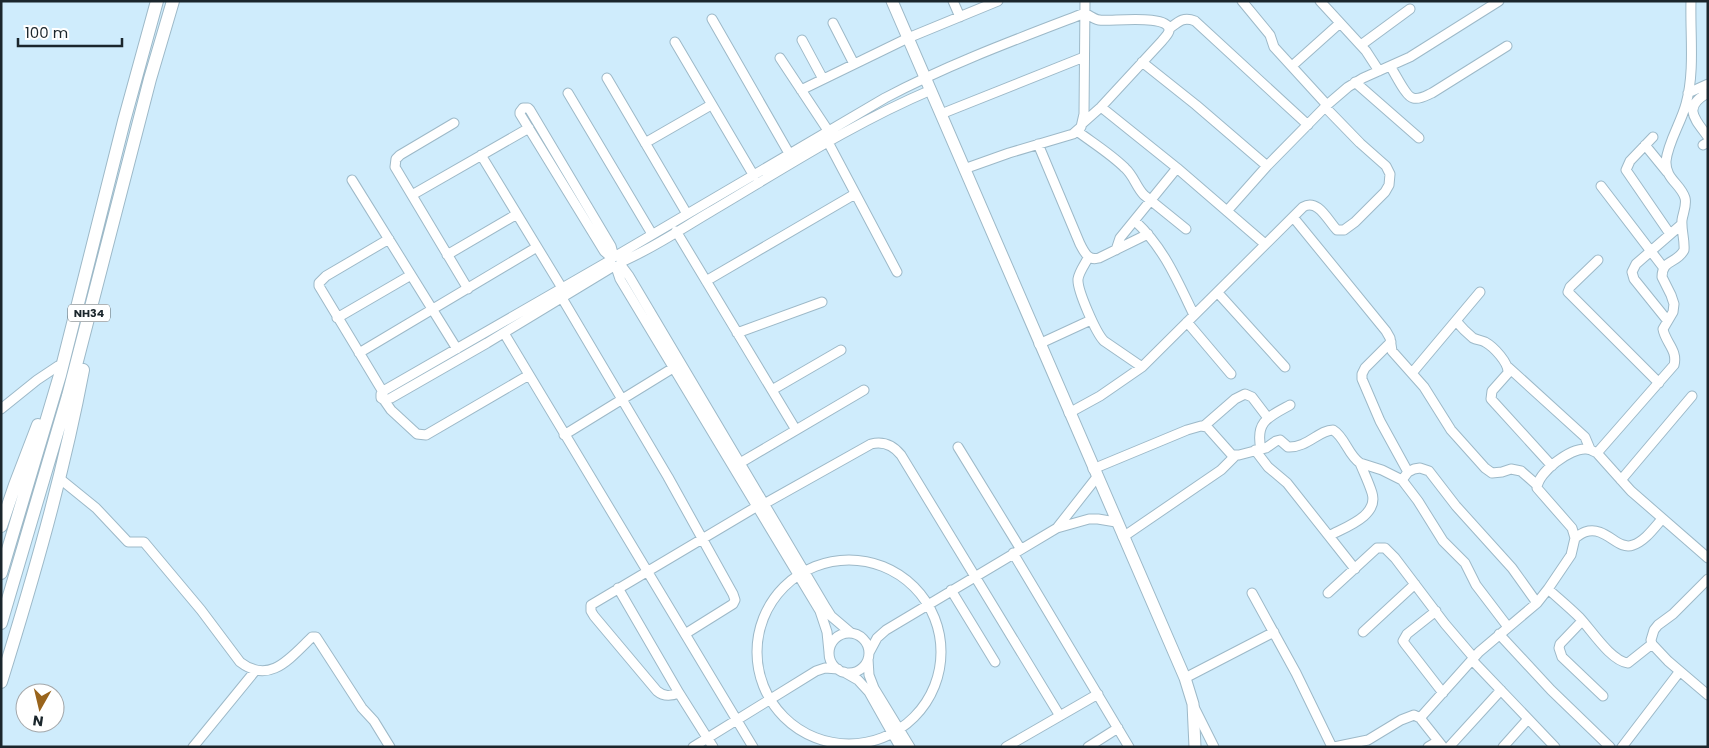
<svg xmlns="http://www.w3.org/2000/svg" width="1709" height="748" font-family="Poppins,sans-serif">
  <rect width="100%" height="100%" fill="#cfecfc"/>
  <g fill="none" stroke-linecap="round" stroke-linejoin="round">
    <g stroke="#9db9c8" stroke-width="11">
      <path id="minor" d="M953,1l7,16
        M1242,1l28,34 4,12 53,58
        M1320,1l46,50 13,20
        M712,19l78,136
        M833,23l21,41
        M1169,29c9,-7 14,-13 26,-8l113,104
        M802,40l21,39
        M675,42l79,134
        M1361,45l49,-36
        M780,58l49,74
        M1142,62l54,43 71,61
        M1292,66l48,-43
        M1390,66c5,7 16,31 23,32 7,2 14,-3 19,-5l75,-47
        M607,78l80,136
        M1355,82l64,56
        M801,90l107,-52 90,-37
        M568,93l84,141
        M1688,93l20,-9
        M1706,94c-24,14 -10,26 2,43
        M1101,107l76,61 88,76
        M941,114l143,-57
        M454,123l-54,32 -4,4 -1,8 73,122
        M1077,131c16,12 34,23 48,37 9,8 11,19 19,27l42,34
        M1653,137l-23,24 -4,9 44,64
        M828,142l69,130
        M645,143l66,-38
        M1038,144l42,100c5,9 8,17 19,14l49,-24
        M1645,145l22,27
        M1703,145l5,-3
        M481,155l81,133
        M964,169l45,-16 64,-19 8,-7 3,-13 1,-113
        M352,180l105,169
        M1601,186l62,81
        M412,195l117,-67
        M1227,211l40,-45 60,-61 21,-18 15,-9 47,-21 89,-56
        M1293,217l93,114 4,7 2,13 32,36 27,43 34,38 7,5 10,-1 9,-3 10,2 16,14
        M1135,221c29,27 42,59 59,94
        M676,231l120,199
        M1116,250l4,-12 57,-70
        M447,255l70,-41
        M616,256l269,-158c64,-34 132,-59 200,-85 5,3 9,6 14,7 10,2 73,-7 70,11 -1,4 -5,7 -7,10l-61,66 -18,16
        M1088,258c-3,6 -9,14 -10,21 -1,11 18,54 26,62l38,26
        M611,259l3,-2 -3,-11 -81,-136 -2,-2h-5l-3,4v2l84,137 8,7
        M611,260l-226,130 -4,4v4l3,2 7,-2 96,-55 127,-77
        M1598,260l-28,27 -2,5 91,91
        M621,262c31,-13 60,-33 89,-50 73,-43 143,-89 221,-122
        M620,264l9,12 197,332 5,8 20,17
        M616,267l4,12 200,332 7,21 2,20
        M706,281l149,-87
        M1218,293l67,74
        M562,298l106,179 65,117 2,6 -2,4 -48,30
        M337,318l74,-43
        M1667,320l-33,-41 -2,-7 4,-8 46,-40
        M1456,321c5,6 11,12 17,17 4,2 8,2 12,4 9,5 24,21 23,31l-16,18 -1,8 61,67
        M1187,322l44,52
        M504,333l249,414
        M737,333l85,-31
        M1391,342l-26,26 -3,6v5l18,42 28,51
        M1039,344l52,-24
        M359,353l178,-106
        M1508,367l77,70 5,12
        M1412,373l68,-81
        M772,390l69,-40
        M383,392l-64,-106v-3l7,-7 63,-37
        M384,400l7,10 26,24 9,1 103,-60
        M1,409l36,-29 21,-14
        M1069,413l31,-17 42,-29 161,-160c15,-9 25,14 34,23h7l11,-8 30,-30 4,-7 1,-11 -4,-8 -26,-23 -35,-36
        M1204,426l31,-27 10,-5 7,3 16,21
        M564,435l109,-67
        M958,447l62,101
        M1261,449c-6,-27 7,-32 29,-44
        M1255,450l13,17 19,16 68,86
        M1597,453l77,-88c4,-15 -9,-23 -11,-36l10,-17 1,-8 -3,-9 -9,-18c0,-18 15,-13 22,-27 1,-10 -3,-20 -2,-30 1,-7 5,-15 3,-22 -4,-14 -20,-19 -19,-37 2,-19 15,-38 20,-57 9,-33 4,-69 5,-103
        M740,463l124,-73
        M1093,469l94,-39 14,-4 6,1 25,28h7l27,-7 10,-7 4,-1 8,7c19,1 31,-17 45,-17 12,7 15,25 27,33l22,7 20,10 16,21 25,40 22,22 11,22 32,42
        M59,478l37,30 32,34h16l57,68 39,52c30,23 50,-4 72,-25h4l46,71 12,13 16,26
        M1402,480l6,-8 6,-3 6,-1 9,3 27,35 56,62 25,35
        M1621,480l71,-84
        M764,504l107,-60c12,-3 22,1 30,11l159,261
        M1057,528l40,-51
        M1329,536c16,-9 50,-20 43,-43 -3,-10 -8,-20 -12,-30
        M1123,537l98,-67 14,-14
        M1575,538c3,-2 7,-5 10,-6 21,-7 32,19 48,13 12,-4 21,-17 29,-26
        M1013,553l116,194
        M757 652a92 92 0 1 1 184 0a92 92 0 1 1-184 0Z
        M1708,579l-35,35 -15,11 -4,5 -3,10 1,4 16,17 40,34
        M618,588l61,105 34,54
        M1548,589c11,10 22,19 32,29 12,13 31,43 48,45l24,-19
        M951,590l44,72
        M1252,593l44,80 36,74
        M1328,593l49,-45h8l10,10 50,66 29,34
        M1436,611l-29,23 -4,7 2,3 38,49
        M1582,621l-22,23 -1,4 3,9 41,39
        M1363,632l52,-48
        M829 653a20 20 0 1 1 40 0a20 20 0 1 1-40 0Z
        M1499,634l52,56 59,57
        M869,653l8,-15 9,-8 171,-102 32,-9h9l18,3
        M868,659l1,16 5,13 36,59
        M1472,660l83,87
        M844,672l14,8 11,12 31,55
        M1185,678l89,-46
        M679,693c-8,3 -15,4 -22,-2l-63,-75 -3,-5v-6l165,-98
        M1194,707l20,40
        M1420,718l59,-66 58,-49 11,-14 23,-34 4,-17 -3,-10 -35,-40c1,-16 33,-40 49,-39 4,0 7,2 11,4l34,38 77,67
        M193,747l62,-76
        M693,747l123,-76 9,-3 13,1
        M1006,747l92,-53
        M1088,747l30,-19
        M1334,747l34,-7 33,-20 13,-5 6,3 23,29
        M1428,747l10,-6
        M1449,747l52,-57
        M1503,747l25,-28
        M1622,747l58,-76"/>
    </g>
    <g stroke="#9db9c8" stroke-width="13">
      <path id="major" d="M892,1l293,677 8,26 2,43"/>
    </g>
    <g stroke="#9db9c8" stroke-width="14">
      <path id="highway" d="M1,526l14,-41 23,-60
        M1,573l59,-198 64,-254 33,-120
        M1,623l67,-227 82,-317 23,-78
        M1,682c32,-103 62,-206 82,-312"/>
    </g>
    <use href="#minor" stroke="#fff" stroke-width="9"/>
    <use href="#major" stroke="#fff" stroke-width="11"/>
    <use href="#highway" stroke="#fff" stroke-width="12"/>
  </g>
  <g text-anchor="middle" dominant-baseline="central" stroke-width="4" stroke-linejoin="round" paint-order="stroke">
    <rect fill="#fff" stroke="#5f676b" stroke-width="1" x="68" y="304.5" width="42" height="17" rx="4"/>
    <g font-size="11" font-weight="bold" fill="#1b262c">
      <text x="89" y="313">NH34</text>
    </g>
  </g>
  <rect width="1709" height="748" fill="none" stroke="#1b262c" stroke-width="5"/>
  <g transform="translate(40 708) rotate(188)"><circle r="24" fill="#ffffff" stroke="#a4a8ab"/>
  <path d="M0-4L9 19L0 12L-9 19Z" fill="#99641c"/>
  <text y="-8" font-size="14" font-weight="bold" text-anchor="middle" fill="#1b262c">N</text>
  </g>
  <path d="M18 38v8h104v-8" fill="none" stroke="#1b262c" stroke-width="2.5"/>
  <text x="25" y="38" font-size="15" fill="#1b262c" stroke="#ffffff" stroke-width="4" paint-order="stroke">100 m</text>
</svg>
